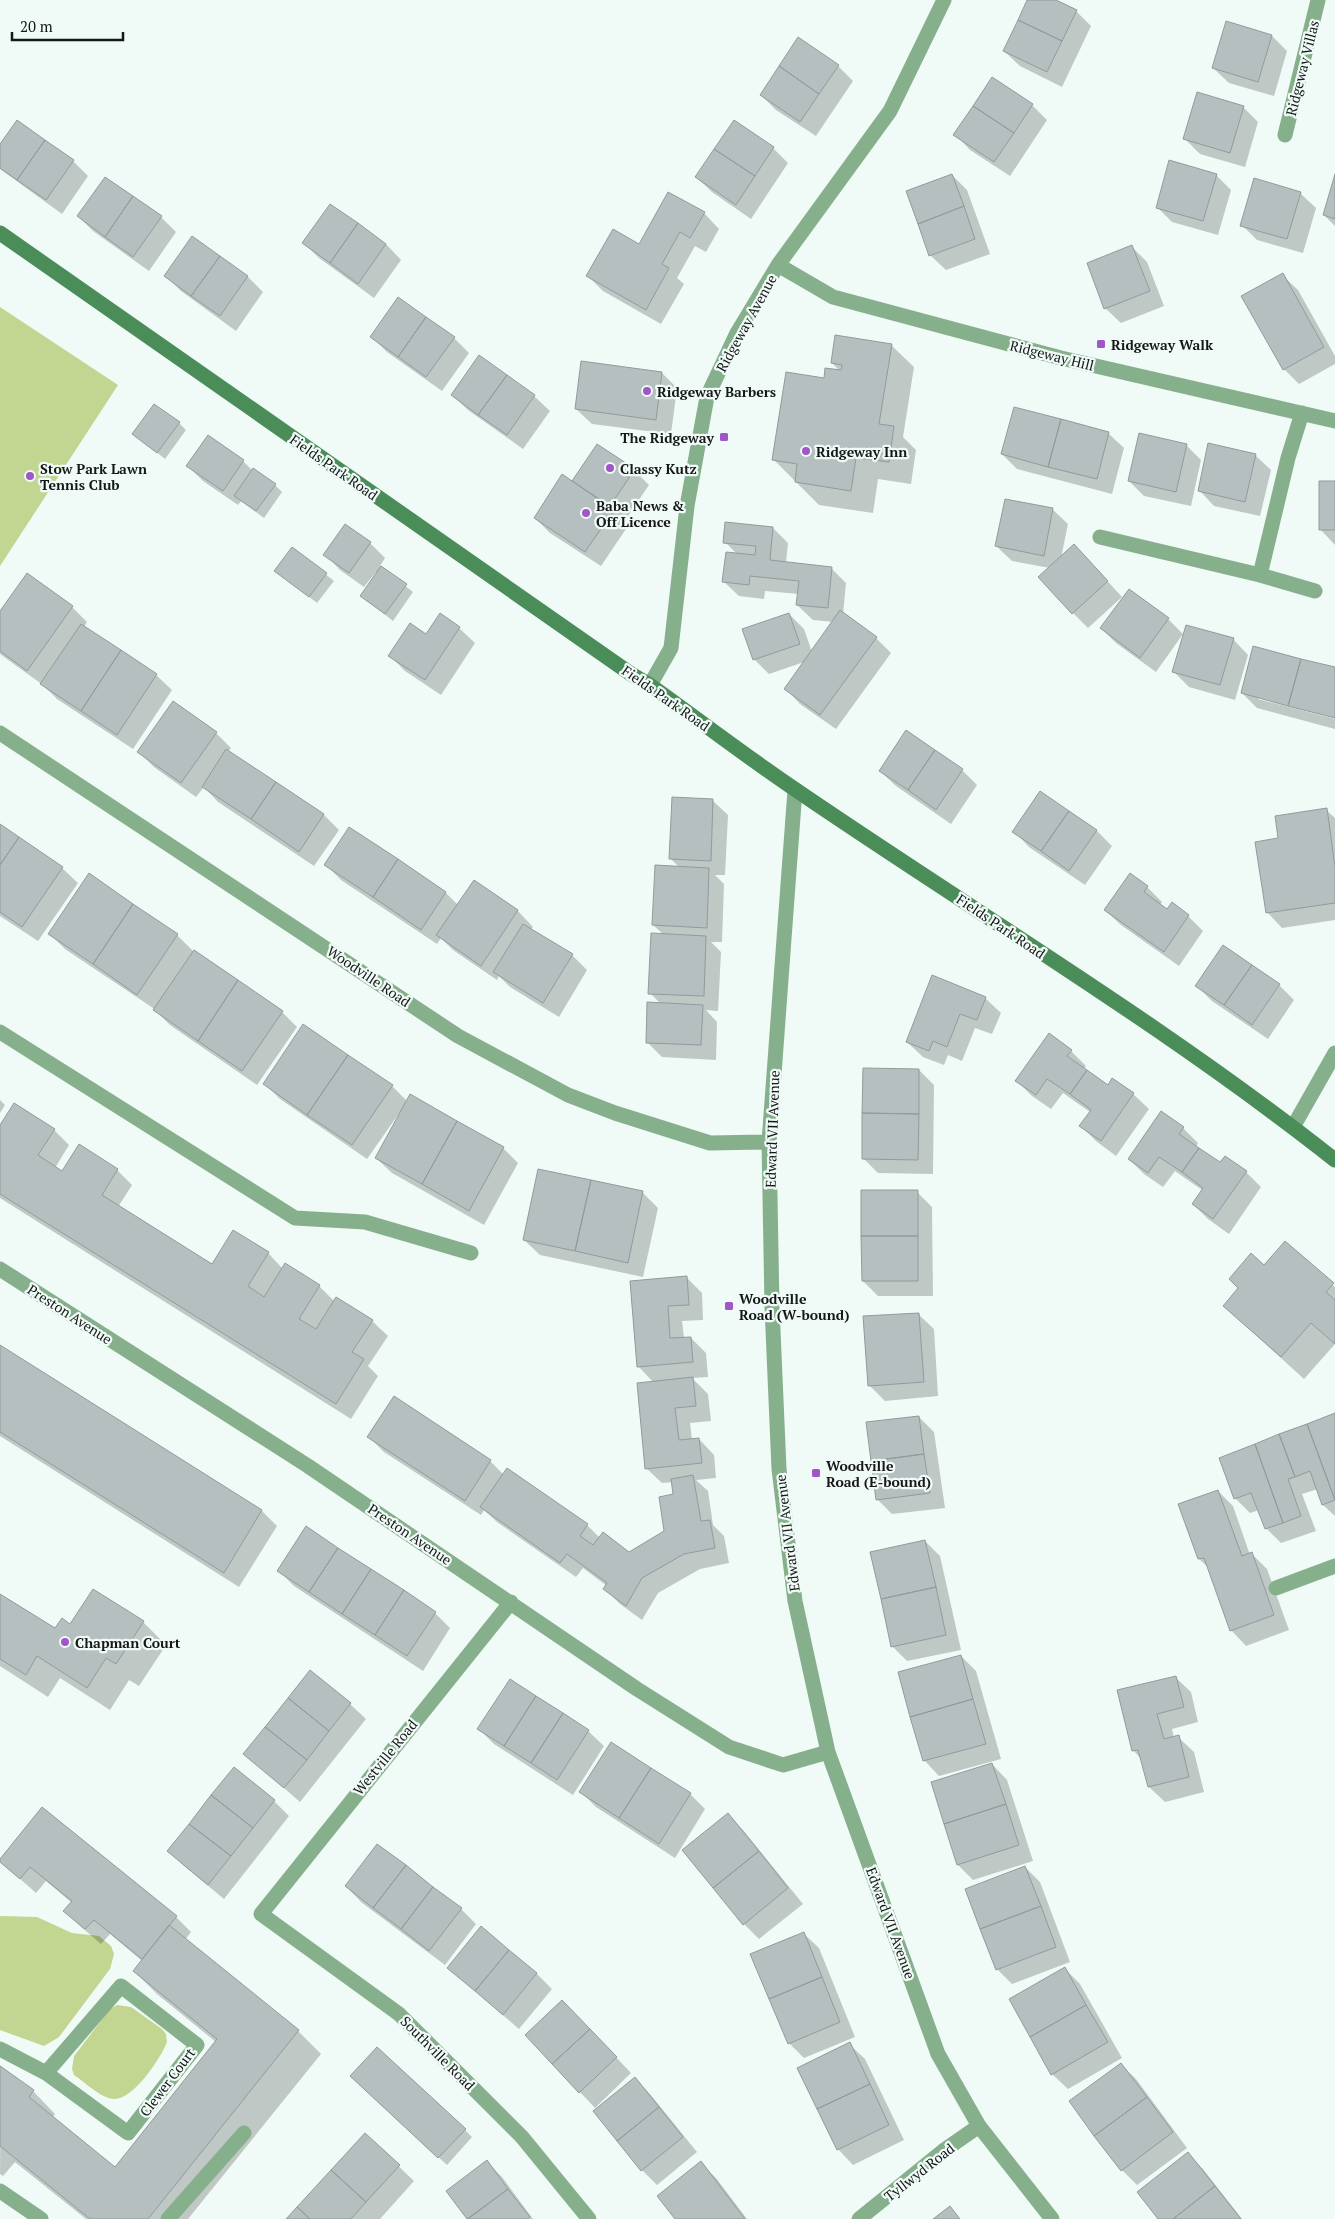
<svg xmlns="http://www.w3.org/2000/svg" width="1335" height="2219" font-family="'PT Serif',serif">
  <rect width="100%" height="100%" fill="#f0faf7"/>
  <path fill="#c2d691" d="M0,307l118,78 -118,181z
    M0,1916l37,1 35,16 27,3 12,10 3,8 -4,15 -51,68 -15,9 -44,-16z
    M117,2005l14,2 31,22 4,5 1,8c-6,16 -34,58 -53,57 -14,-1 -29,-17 -40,-24l-2,-6 2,-13 36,-47z"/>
  <path fill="#0003" d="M1029,0h25l22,11 15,15 -29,61 -42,-21 -16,-15z
    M1272,36l15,15 -13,45 -45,-13 -16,-15z
    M838,66l15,15 -37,55 -40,-26 -15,-15z
    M993,79l39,26 15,15 -37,56 -40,-26 -15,-16z
    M1243,107l15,15 -13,45 -45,-13 -15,-15z
    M0,146l73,15 15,15 -26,38 -62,-45z
    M773,148l15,15 -37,56 -39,-27 -16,-15z
    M952,175l15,15 23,64 -44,16 -16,-15z
    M1216,175l15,15 -13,45 -46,-13 -15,-15z
    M1335,178v48l-11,-11z
    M1300,193l16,15 -13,45 -46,-13 -15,-15z
    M704,213l15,16 -13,23 -11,-6 -18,32 7,6 -23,40 -58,-33 -15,-15z
    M78,216l83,1 15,15 -27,39 -56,-40z
    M192,238l56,39 15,15 -27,39 -55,-40 -15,-15z
    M304,243l82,1 15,16 -27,38 -55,-40z
    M1132,247l15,15 17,44 -43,17 -16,-15z
    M1282,275l16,15 37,66v8l-36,20 -15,-15z
    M372,337l82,1 15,15 -27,38 -55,-39z
    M891,345l23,22 -11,70 13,13 -5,34 -33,-5 -5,34 -54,-8 -45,-45 51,-80 16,-8 -9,-9z
    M479,357l55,39 16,15 -27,38 -55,-39 -16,-15z
    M662,373l15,15 -6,46 -79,-10 -16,-15z
    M179,423l7,7 -21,29 -31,-25z
    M1108,433l16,15 -12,46 -95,-25 -15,-15z
    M1186,445l15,15 -10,46 -47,-10 -15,-15z
    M1255,455l16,15 -11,46 -46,-10 -15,-16z
    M243,461l10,10 22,14 7,7 -18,26 -23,-17 -3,4 -35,-24 -15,-15z
    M634,470l15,15 -25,37 4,4 -27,40 -51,-33 -15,-15 37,-36z
    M1335,482v63l-15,-16z
    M1052,509l16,15 -7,34 28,3 33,36 -34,31 -15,-15 -23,-45 -38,-7 -16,-15z
    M726,524l47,4 15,15 -2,20 45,5 15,15 -3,31 33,24 15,15 -55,76 -36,-25 -15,-16 19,-26 -35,12 -15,-15 35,-45 15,15 8,23 22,-30 -21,-2 -16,-15 2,-11 -34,-3 -1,8 -25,-3 -16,-15 14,-27 -12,-12z
    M370,543l15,15 -5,8 33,26 -20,29 -32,-25 16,-23 -1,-1 -12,15 -24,-17 -15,-16z
    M293,548l41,33 -17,22 -41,-32z
    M1129,591l39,28 15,15 -27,38 -40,-29 -15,-15z
    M72,607l15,15 -3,5 72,48 16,15 -39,59 -76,-50 -14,-14 -43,-31v-41z
    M459,628l16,15 -34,52 -36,-24 -15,-15 36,-20z
    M1233,639l15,16 -13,45 -46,-13 -15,-15z
    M1335,669v48l-77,-21v3l77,20v10l-78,-21 -15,-15z
    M907,732l55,38 15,15 -26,39 -55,-38 -16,-15z
    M216,733l15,15 -3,4 96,63 15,15 -25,36 -96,-64 -14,-15 -8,10 -42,-30 -15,-15z
    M1040,793l57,38 15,15 -27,39 -56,-38 -15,-16z
    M712,800l16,15 -3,60h-10l9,9 -2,58h-11l10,10 -3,59 -12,-1 11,12 -1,38 -54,-3 -15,-15 14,-38 -11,-11 14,-58 -11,-10 27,-57 -9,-9z
    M1326,810l9,8v102l-53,8 -15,-16 13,-72z
    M0,825l62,43 16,15 -40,58 -38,-25z
    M349,829l97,64 12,12 16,-23 44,29 15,16 -3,3 42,25 15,15 -28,47 -49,-30 -11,-11 -2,4 -44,-30 -12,-12 -4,6 -96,-64 -16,-16z
    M1147,887l15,15 -2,3 8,5 20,6 15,15 -24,35 -58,-41 -16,-15z
    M50,934l127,1 17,17 88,60 15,15 -40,58 -87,-60 -17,-17 -88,-59z
    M1279,985l15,15 -26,39 -56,-38 -15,-15z
    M985,998l16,15 -9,21 -17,-6 -13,33 -14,-6 -4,10 -21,-8 -16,-15z
    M1071,1051l15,15 -2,3 24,17 4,-6 21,14 16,15 -33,47 -20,-15 -15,-15 9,-14 -27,-19 -12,16 -19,-13 -15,-15z
    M919,1070l15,15 -1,89 -55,-1 -15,-15z
    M265,1084l127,2 16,16 95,46 15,15 -34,62 -92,-52 -16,-15 25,-45 -1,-1 -33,47 -87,-60z
    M0,1100l5,5 -5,8z
    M0,1127l54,3 15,15 -14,23 7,4 55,-2 15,15 -14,22 95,59 55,-13 15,16 36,17 16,16 37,19 16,15 -20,30 10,10 -27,43 -351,-221z
    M1183,1128l15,15 -2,4 24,17 26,8 15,15 -32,47 -21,-15 -15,-15 9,-14 -27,-19 -12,16 -19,-13 -15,-15z
    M642,1192l16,16 -15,69 -103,-22 -16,-15z
    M917,1192l15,15 1,89h-55l-15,-15z
    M1285,1243l50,44v57l-31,35 -80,-73 40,-39z
    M686,1277l16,16 1,27 -21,1 2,17h7l15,15 2,24 -16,1 16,16 3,27 -21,2 2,17 7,-1 15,16 2,23 -20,2 12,11 5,34 11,11 5,27 -29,6 -42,24 -16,27 -22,-16 -15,-15 2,-3 -24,-18 -7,9 -79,-55 -13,-12 -3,5 -97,-63 -15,-15 26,-39 95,63 14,14 83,50 13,13 29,15 37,-21 8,-37 -1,-13 -11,1 -16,-15 8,-85 -16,-17 -6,-84z
    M918,1314l16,15 4,67 -53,5 -16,-16z
    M0,1346l262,165 15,15 -38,61 -239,-151z
    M1335,1415v101l-12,-11 -5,-16 -16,5 14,37 -35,12 -15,-15 -7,-18 -9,3 -15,-15z
    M919,1417l15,15 11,76 -53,6 -15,-15z
    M1218,1491l15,15 17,49 2,-1 15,15 22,61 -43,16 -15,-16 -22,-62 -10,-9z
    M925,1541l15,15 21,94 -54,11 -15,-15z
    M278,1570l157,43 15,15 -27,43 -129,-85z
    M0,1595l55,35 15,-4 73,-4 23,23 -27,41 -10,-6 -19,30 -50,-32 -12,19 -48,-31z
    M961,1656l15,15 25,88 -62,17 -15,-16z
    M310,1672l40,32 16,15 -66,83 -55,-48z
    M1175,1677l16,15 7,30 -26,7 2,9 4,-1 16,15 10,40 -39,10 -16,-15 -7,-27 -8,-9 -15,-60z
    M479,1729l109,2 16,15 -31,49 -79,-51z
    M612,1744l78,50 15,15 -30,49 -79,-51 -15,-15z
    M992,1764l15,16 26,81 -60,19 -15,-15z
    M234,1769l40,32 15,15 -65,83 -40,-33 -15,-15z
    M43,1808l133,109 15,15 -6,8 113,91 23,23 -133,165h-102l-71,-57 -12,14 -3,-2 1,-108 32,25 22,23 -3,4 63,50 101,-126 -59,-48 -23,-23 8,-10 -32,-27 -9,10 -21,-18 -15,-15 7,-8 -26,-22 -10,12 -36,-32z
    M728,1815l15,15 60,74 -44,35 -15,-15z
    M1025,1867l15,15 30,80 -58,22 -15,-15z
    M346,1886l115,23 15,15 -31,41 -84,-63z
    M482,1928l55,46 15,15 -33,40 -70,-61z
    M803,1933l16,15 36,89 -51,21 -15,-15z
    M1064,1968l16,16 42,74 -54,31 -16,-15z
    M577,2016l54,57 -36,35 -69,-73z
    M849,2044l16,15 39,81 -51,25 -15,-16 -39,-81z
    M1120,2064l16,15 51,69 -50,37 -15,-15z
    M635,2079l15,15 47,58 -40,33 -15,-15z
    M359,2084l106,46 7,7 -25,28z
    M365,2134l49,47 -34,38h-93z
    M1188,2154l15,15 39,50h-82z
    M487,2162l15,15 31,42h-64l-21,-28z
    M700,2163l16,15 31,41h-71z"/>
  <path fill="#b5bfc0" stroke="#919b9c" d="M1027,0h29l21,10 -15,31 -44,-21z
    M1018,20l44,21 -15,31 -44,-21z
    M1226,21l46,14 -14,47 -46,-14z
    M798,37l41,28 -20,29 -40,-28z
    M779,66l40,28 -19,28 -40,-27z
    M992,77l41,27 -19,29 -41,-27z
    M1197,92l47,14 -14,47 -47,-14z
    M973,106l41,27 -20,29 -41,-27z
    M17,120l28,20 -28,40 -17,-12v-24z
    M734,120l40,27 -19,29 -41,-27z
    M45,140l29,20 -28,40 -29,-20z
    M714,149l41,27 -19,29 -41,-28z
    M1169,160l48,14 -14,47 -47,-13z
    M952,174l12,32 -46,18 -12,-33z
    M1335,174v45l-12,-4z
    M105,177l28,19 -28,41 -28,-21z
    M1254,178l47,14 -14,47 -47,-13z
    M668,192l37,20 -15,26 -10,-6 -18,32 7,4 -23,42 -60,-34 27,-47 26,15z
    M133,196l29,20 -29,41 -28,-20z
    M330,204l28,19 -28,40 -28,-20z
    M964,206l11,33 -46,17 -11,-32z
    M358,223l28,21 -28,40 -28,-21z
    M192,236l28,20 -29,40 -27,-20z
    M1132,245l18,46 -46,18 -17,-46z
    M220,256l28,20 -28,40 -29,-20z
    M1283,273l41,74 -41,23 -42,-74z
    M398,297l28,20 -28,40 -28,-20z
    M426,317l29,20 -29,40 -28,-20z
    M835,335l57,9 -13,80 15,2 -5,36 -33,-4 -5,33 -56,-9 2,-18 -25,-4 14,-88 38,6 1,-10 16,2 1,-5 -11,-2z
    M479,355l28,20 -29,40 -27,-20z
    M581,361l81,11 -6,48 -81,-11z
    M507,375l28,20 -28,40 -29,-20z
    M154,404l26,18 -23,31 -25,-19z
    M1014,407l47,12 -13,48 -47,-13z
    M1061,419l48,13 -12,47 -49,-12z
    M1139,433l48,11 -11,48 -48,-11z
    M208,435l36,25 -21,31 -37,-25z
    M1208,443l48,11 -11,48 -47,-11z
    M597,444l38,25 -25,37 -38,-25z
    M253,468l23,16 -20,27 -22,-15z
    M562,474l52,36 -29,42 -51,-34z
    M1319,481h16v49h-16z
    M1005,499l48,9 -9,48 -49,-10z
    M725,522l48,5 -3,33 62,7 -4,41 -32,-3 3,-24 -49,-5 -1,9 -27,-3 4,-30 29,3 1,-9 -33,-3z
    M345,524l26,18 -22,31 -26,-18z
    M1074,544l34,37 -36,33 -34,-37z
    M292,547l35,26 -18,24 -35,-26z
    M381,566l26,18 -22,30 -25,-18z
    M27,573l46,33 -46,65 -27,-20v-40z
    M1129,589l40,29 -29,40 -40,-30z
    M840,610l37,27 -57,78 -36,-26z
    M440,613l20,14 -35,53 -37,-24 22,-33 16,11z
    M789,613l11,31 -47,16 -11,-31z
    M81,624l40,26 -40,61 -41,-27z
    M1186,625l48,13 -14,47 -48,-13z
    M1253,646l48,13 -13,47 -47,-13z
    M121,650l36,24 -40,61 -36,-24z
    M1301,659l34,8v51l-47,-12z
    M173,701l44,31 -36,51 -44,-31z
    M906,730l29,20 -27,40 -29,-19z
    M226,749l50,33 -25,37 -49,-32z
    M935,750l28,19 -27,41 -28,-20z
    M276,782l48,32 -25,38 -48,-33z
    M1040,791l29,20 -28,40 -29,-19z
    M672,797l41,2 -2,62 -42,-2z
    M1327,808l8,59v36l-69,10 -11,-71 23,-4 -3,-22z
    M1069,811l28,19 -28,41 -28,-20z
    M0,824l19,13 -19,28z
    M349,827l49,32 -25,38 -49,-32z
    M19,837l44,30 -41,60 -22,-15v-47z
    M398,859l48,33 -25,38 -48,-33z
    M655,865l54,3 -2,60 -55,-3z
    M89,873l44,31 -40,60 -45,-30z
    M1130,873l18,13 -4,6 23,17 5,-7 17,13 -25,37 -60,-42z
    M474,880l44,30 -37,56 -45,-31z
    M133,904l45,30 -41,61 -44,-31z
    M523,924l50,30 -30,49 -50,-31z
    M651,933l55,3 -2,60 -56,-2z
    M1223,945l29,20 -28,40 -29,-19z
    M194,950l44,30 -40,61 -45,-31z
    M1252,965l28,19 -28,41 -28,-20z
    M932,975l54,22 -9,23 -17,-6 -13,33 -14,-6 -4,10 -23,-9z
    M238,980l45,31 -41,60 -44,-30z
    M647,1002l56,3 -2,40 -55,-2z
    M303,1024l45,31 -41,60 -44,-31z
    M1049,1033l23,17 -5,6 20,14 -17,24 -23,-15 -11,16 -21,-14z
    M348,1055l45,30 -41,60 -45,-30z
    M863,1068l56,1v45l-57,-1z
    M1087,1070l21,15 4,-7 22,15 -33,48 -22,-15 12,-16 -21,-16z
    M410,1094l47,27 -35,63 -47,-26z
    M14,1103l41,26 -17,26 24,16 17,-27 39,25 -16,26 110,69 21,-34 36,22 -21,34 16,11 21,-34 35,22 -21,34 17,10 20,-32 37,23 -21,32 12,7 -28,45 -336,-210v-69z
    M1161,1111l23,16 -5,7 20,14 -17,24 -23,-15 -11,16 -20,-14z
    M862,1113l57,1 -1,46 -56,-1z
    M457,1121l47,26 -35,64 -47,-27z
    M1199,1148l21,14 5,-6 22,15 -34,48 -21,-15 11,-16 -21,-16z
    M538,1169l53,11 -16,71 -52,-11z
    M591,1180l52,11 -15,72 -53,-12z
    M861,1190h57v46h-57z
    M861,1236h57v45h-56z
    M1285,1241l49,42 -8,9 9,8v44l-24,-21 -30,34 -58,-51 15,-18 -9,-9 22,-26 13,12z
    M687,1276l2,29 -21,1 2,32 21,-1 2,25 -56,5 -7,-86z
    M919,1313l5,69 -56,4 -5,-70z
    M0,1345l262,165 -38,63 -224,-141z
    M693,1377l3,29 -21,2 4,32 20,-2 3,25 -57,6 -8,-86z
    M394,1396l97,64 -26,41 -98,-64z
    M1335,1413v87l-28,-76z
    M919,1416l5,38 -53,7 -5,-39z
    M1307,1424l28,76 -13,5 -12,-34 -15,6 -16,-43z
    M1279,1434l16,43 -7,2 13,37 -18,7 -28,-79z
    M1255,1444l28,79 -18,6 -14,-36 -17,6 -15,-41z
    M924,1454l6,39 -54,7 -5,-39z
    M507,1468l81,56 -8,12 13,9 10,-13 26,20 35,-21 -5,-34 14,-3 -2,-15 22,-4 8,46 9,-1 5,28 -31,6 -42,24 -16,28 -23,-17 4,-6 -40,-29 -7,9 -80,-56z
    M1218,1490l24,66 10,-4 22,63 -44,16 -26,-73 -6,1 -20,-55z
    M306,1526l32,22 -29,44 -32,-21z
    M925,1540l11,47 -55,12 -11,-47z
    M338,1548l33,21 -29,45 -33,-22z
    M371,1569l33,21 -29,45 -33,-21z
    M936,1587l10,48 -55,12 -10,-48z
    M93,1589l51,32 -28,43 -10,-6 -19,30 -50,-32 -11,19 -26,-16v-65l55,34 7,-10 8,6z
    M404,1590l32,22 -29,44 -32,-21z
    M961,1655l12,44 -63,18 -12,-45z
    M310,1670l41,33 -22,28 -41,-33z
    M1176,1676l8,31 -27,7 7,25 15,-4 10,42 -41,10 -10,-37 -6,1 -15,-61z
    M510,1679l26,17 -32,50 -27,-17z
    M536,1696l27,17 -32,50 -27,-17z
    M288,1698l41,33 -22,29 -42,-33z
    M973,1699l13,45 -63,17 -13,-44z
    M563,1713l26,17 -32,50 -26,-17z
    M265,1727l42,33 -23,28 -41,-34z
    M611,1742l40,26 -32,50 -40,-26z
    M992,1763l14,41 -62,20 -13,-42z
    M234,1767l41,33 -22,28 -42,-33z
    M651,1768l40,25 -32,51 -40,-26z
    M211,1795l42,33 -22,28 -42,-32z
    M1006,1804l13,41 -62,20 -13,-41z
    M42,1807l135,109 -35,43 -48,-39 -9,9 -22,-18 9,-10 -42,-34 -10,12 -20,-17v-3z
    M728,1813l31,38 -46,37 -31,-38z
    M189,1824l42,32 -23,29 -41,-34z
    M377,1844l29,21 -33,43 -28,-22z
    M759,1851l29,37 -45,37 -30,-37z
    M406,1865l27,22 -32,42 -28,-21z
    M1025,1866l16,40 -61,23 -15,-40z
    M433,1887l29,21 -33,43 -28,-22z
    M1041,1906l15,41 -60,23 -16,-41z
    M169,1925l130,105 -151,189h-58l-90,-73v-80l34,24 -5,7 86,70 102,-128 -84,-68z
    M481,1926l28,24 -34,41 -28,-23z
    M804,1932l18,45 -53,22 -19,-45z
    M509,1950l28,23 -34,42 -28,-24z
    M1065,1967l21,38 -56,32 -21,-38z
    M822,1977l18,45 -52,22 -19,-45z
    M562,2000l28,29 -38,35 -27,-29z
    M1086,2005l22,37 -57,33 -21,-38z
    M590,2029l27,28 -38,36 -27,-29z
    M850,2042l20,42 -53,25 -20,-41z
    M377,2047l89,82 -28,29 -88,-82z
    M1121,2063l26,34 -53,39 -25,-35z
    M635,2077l24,30 -42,34 -24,-30z
    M870,2084l19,41 -52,25 -20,-41z
    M1147,2097l26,35 -52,39 -27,-35z
    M659,2107l24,30 -42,34 -24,-30z
    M365,2133l35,32 -34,37 -35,-32z
    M1188,2152l27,34 -42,33h-15l-21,-27z
    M487,2160l21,29 -41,30 -21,-28z
    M701,2161l44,58h-70l-18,-23z
    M331,2170l35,32 -15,17h-41l-13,-12z
    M1215,2186l26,33h-68z
    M508,2189l22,28 -3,2h-59z
    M950,2206l10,13h-27z
    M297,2207l13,12h-24z"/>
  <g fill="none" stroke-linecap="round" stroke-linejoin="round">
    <path stroke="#86b08c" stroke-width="15" d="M0,1032l295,186 70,4 106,31
      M0,2191l41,28
      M168,2219l76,-86"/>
    <path stroke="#86b08c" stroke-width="15" d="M1285,135l33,-135
      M778,265l55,32 228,61 274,63
      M1302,413l-14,45 -28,117 55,16
      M1100,537l160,38
      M650,685l21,-37 16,-142 20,-109 30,-64 41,-68 112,-154 54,-111
      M0,733l458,303 110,59 47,18 95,30 59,-1
      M795,790l-26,352 3,165 7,162 16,132 33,151 110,302 41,72 73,93
      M1293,1127l42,-74
      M0,1269l308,197 329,223 92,58 54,18 45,-13
      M1276,1588l59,-22
      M511,1602l-250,312 138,100 123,123 67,82
      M0,2049l46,24 82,60 69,-88 -76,-59 -75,87
      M859,2219l84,-68 36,-25"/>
    <path stroke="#4b8d59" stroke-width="15" d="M0,233l631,441 19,11c49,35 97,72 146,105 180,123 368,235 539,370"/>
  </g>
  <g fill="#9f56c9" stroke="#f0faf7" stroke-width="2">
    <rect x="1096" y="339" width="10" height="10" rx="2.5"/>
    <circle cx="647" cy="391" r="5"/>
    <rect x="719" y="432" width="10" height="10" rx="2.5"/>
    <circle cx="806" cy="451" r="5"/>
    <circle cx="610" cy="468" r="5"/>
    <circle cx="30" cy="476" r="5"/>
    <circle cx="586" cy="513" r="5"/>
    <rect x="724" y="1301" width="10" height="10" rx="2.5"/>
    <rect x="811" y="1468" width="10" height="10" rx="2.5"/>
    <circle cx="65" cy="1642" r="5"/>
  </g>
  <g text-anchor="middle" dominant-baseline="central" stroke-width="4.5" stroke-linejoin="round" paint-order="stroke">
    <g font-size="14" fill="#151817" stroke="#f0faf7">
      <text transform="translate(1302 68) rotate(-76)">Ridgeway Villas</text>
      <text transform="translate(746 323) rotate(-61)">Ridgeway Avenue</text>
      <text transform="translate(1052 355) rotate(14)">Ridgeway Hill</text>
      <text transform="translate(334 467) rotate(35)">Fields Park Road</text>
      <text transform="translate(666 698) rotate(35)">Fields Park Road</text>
      <text transform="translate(1001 926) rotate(34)">Fields Park Road</text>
      <text transform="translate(369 976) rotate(34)">Woodville Road</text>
      <text transform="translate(772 1129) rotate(-88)">Edward VII Avenue</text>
      <text transform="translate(70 1314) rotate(33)">Preston Avenue</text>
      <text transform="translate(787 1533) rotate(-97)">Edward VII Avenue</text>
      <text transform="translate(410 1534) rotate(34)">Preston Avenue</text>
      <text transform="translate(385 1757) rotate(-51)">Westville Road</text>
      <text transform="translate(891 1923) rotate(70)">Edward VII Avenue</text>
      <text transform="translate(438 2053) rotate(45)">Southville Road</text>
      <text transform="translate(167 2082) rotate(-53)">Clewer Court</text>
      <text transform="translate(919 2172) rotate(-38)">Tyllwyd Road</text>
    </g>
    <g font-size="14" font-weight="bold" fill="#151817" stroke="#f0faf7" text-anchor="start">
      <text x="1111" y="344">Ridgeway Walk</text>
      <text x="657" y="391">Ridgeway Barbers</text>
      <text x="714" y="437" text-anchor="end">The Ridgeway</text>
      <text x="816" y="451">Ridgeway Inn</text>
      <text x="40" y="468">Stow Park Lawn<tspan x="40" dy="16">Tennis Club</tspan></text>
      <text x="620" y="468">Classy Kutz</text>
      <text x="596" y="505">Baba News &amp;<tspan x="596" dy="16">Off Licence</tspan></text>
      <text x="739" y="1298">Woodville<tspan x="739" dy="16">Road (W-bound)</tspan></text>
      <text x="826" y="1465">Woodville<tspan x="826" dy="16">Road (E-bound)</tspan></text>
      <text x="75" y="1642">Chapman Court</text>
    </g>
  </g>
  <path d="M12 32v8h111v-8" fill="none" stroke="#151817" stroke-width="2.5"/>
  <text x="20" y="32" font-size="15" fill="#151817" stroke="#f0faf7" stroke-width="4" paint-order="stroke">20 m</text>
</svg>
